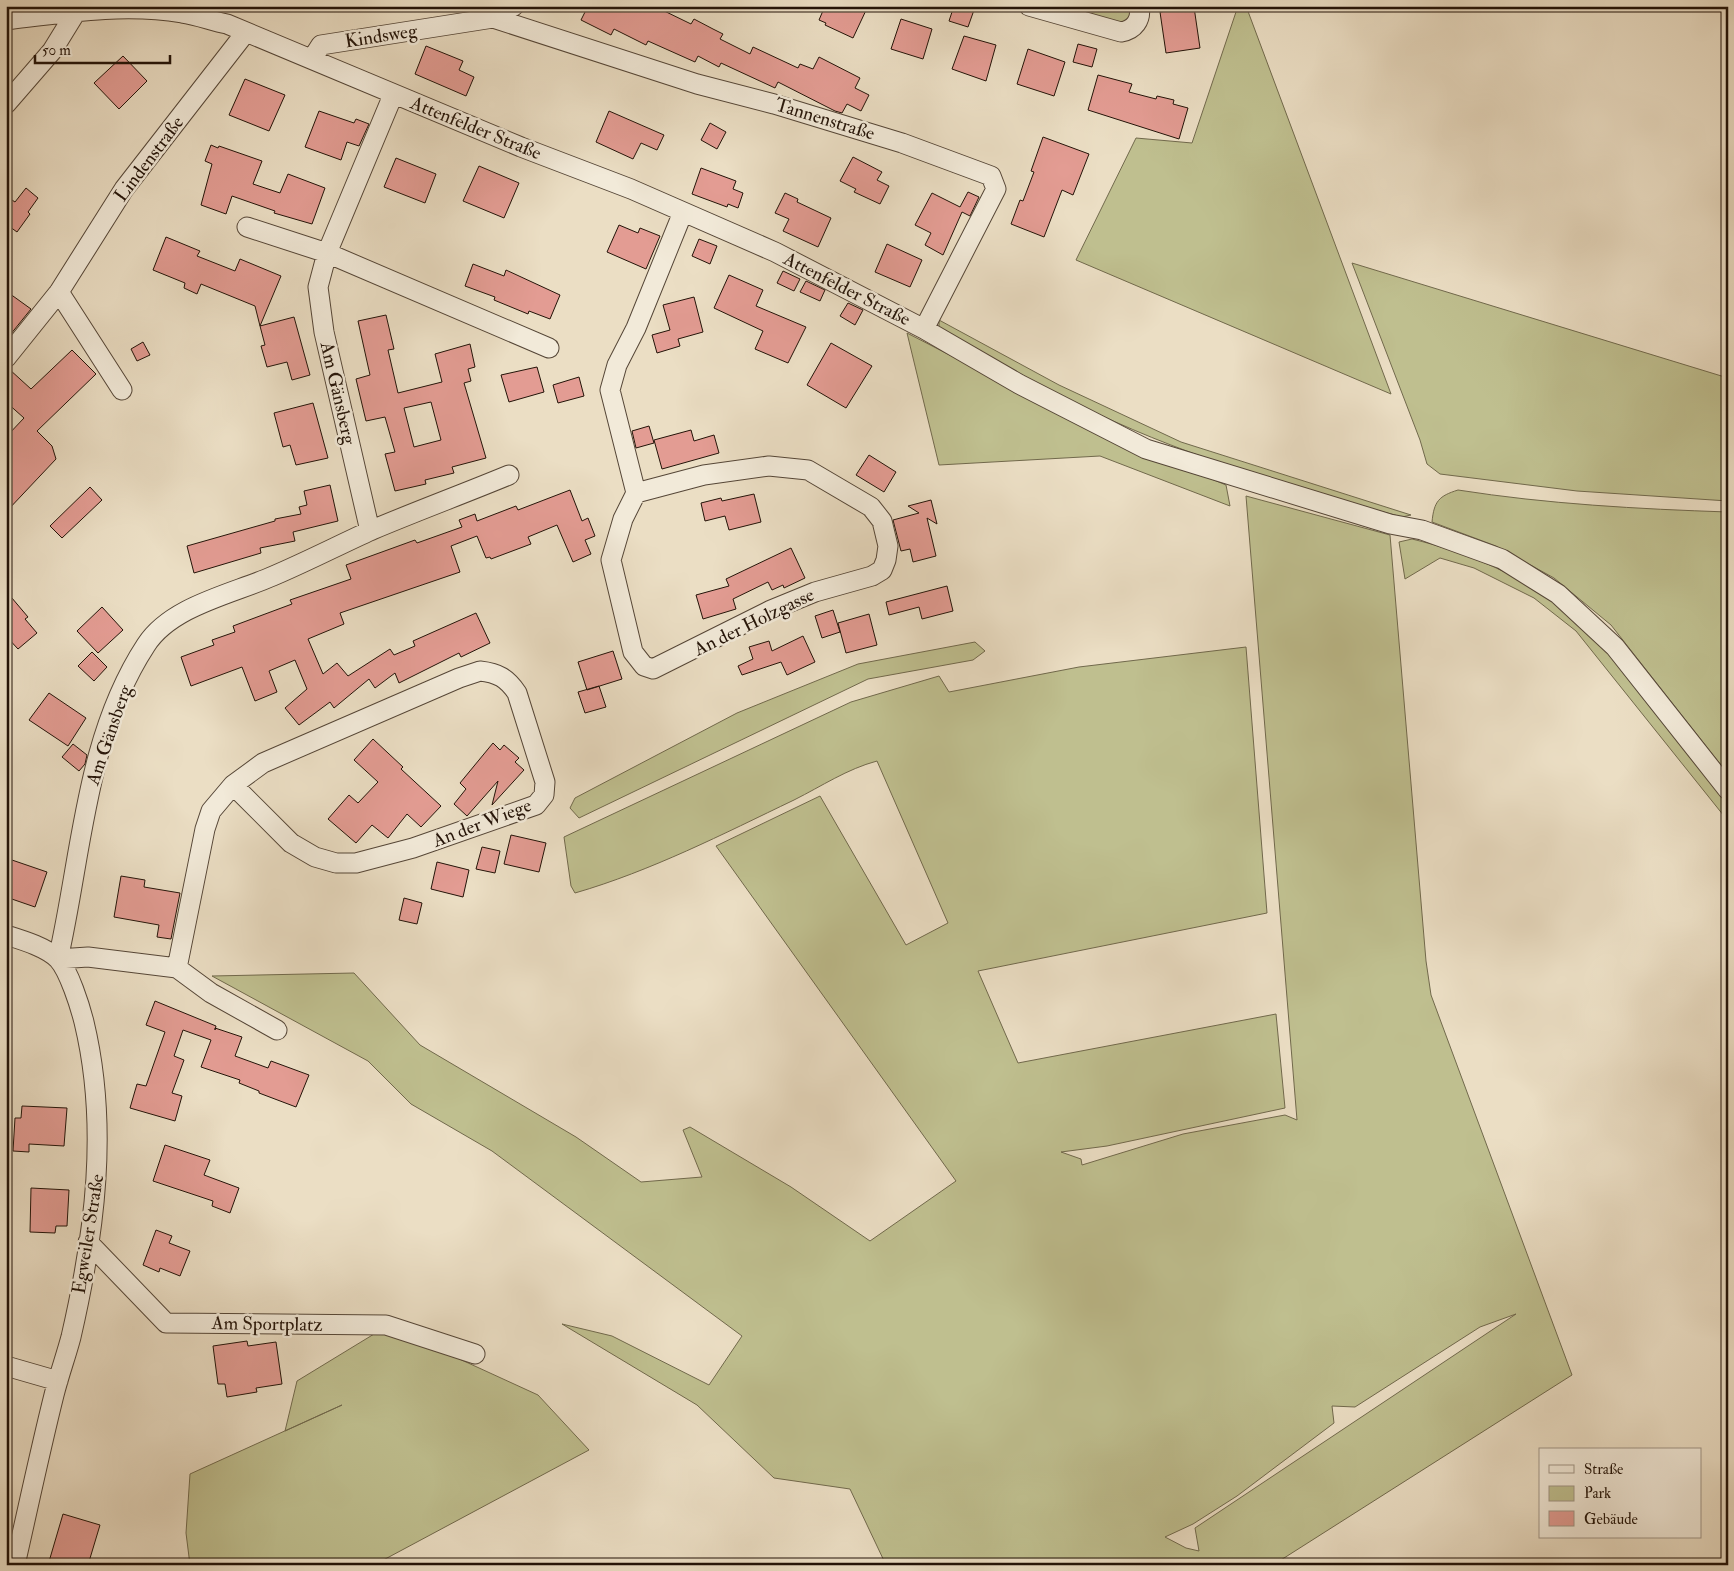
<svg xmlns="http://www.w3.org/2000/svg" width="1734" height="1571" font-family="'IM FELL Double Pica',serif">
  <rect width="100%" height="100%" fill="#ebdec4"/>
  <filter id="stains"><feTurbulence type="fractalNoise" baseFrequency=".004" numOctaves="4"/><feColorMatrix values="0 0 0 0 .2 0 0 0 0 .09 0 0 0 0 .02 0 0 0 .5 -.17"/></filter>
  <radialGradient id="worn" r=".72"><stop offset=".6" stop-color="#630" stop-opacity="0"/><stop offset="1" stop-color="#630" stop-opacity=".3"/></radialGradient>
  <path fill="#bfbf8f" stroke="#71694c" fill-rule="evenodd" d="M1087,6h43c2,9 -1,13 -8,19l-33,-12z
    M1238,6h8l145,388 -315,-134 60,-122 56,5z
    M1352,263l376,115v123l-151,-10 -137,-17 -13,-10 -7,-24z
    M939,320l120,65 122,57 230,73 -9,2c-104,-28 -209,-58 -306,-104 -54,-26 -106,-55 -157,-85z
    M907,333l192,99 127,53 4,21 -130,-50 -161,9z
    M1458,490c89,14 180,19 270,22v262l-117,-149 -57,-47 -58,-32 -64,-24c2,-21 7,-26 26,-32z
    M1246,496l144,39 36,426 5,34 141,380 -299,190h-387l-36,-76 -76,-11 -77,-73 -135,-81 50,12 97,49 33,-49 -250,-185 -81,-47 -43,-43 -156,-85 142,-3 66,72 156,92 65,45 61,-5 -19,-47 7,-3 101,60 79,54 86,-60 -240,-335 104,-50 86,149 42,-22 -71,-162c-30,8 -55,25 -83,39 -71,34 -143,71 -219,93l-4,-7 -7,-49 287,-135 88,-26 10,16 130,-25 167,-20 21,266 -289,58 40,92 258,-49 9,94 -178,38 -46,6 20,7 1,6 101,-31 102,-19 12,5zM1516,1314l-321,214 4,23 -13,-3 -21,-11 28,-13 44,-28 97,-73 -2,-17 23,1 125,-80z
    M1412,539c54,13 110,36 154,72 29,24 53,55 77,85 28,35 56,71 85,107v18l-152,-190 -42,-33 -60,-30 -34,-10 -35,21 -6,-37z
    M975,642l10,9 -12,9 -105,19 -289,139 -9,-10 5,-10 162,-85 121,-49z
    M379,1331l63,20 96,44 51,55 -215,115h-184l-4,-32 4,-59 152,-69 -57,26 12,-50z"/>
  <path fill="#e39c93" stroke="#231308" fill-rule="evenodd" d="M588,6h66l37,18 3,-5 19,10 10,5 -3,5 30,15 3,-7 45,21 2,-4 13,5 6,-12 41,21 -5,10 14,7 -8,16 -14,-7 -5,9 -7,-2 -57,-29 -3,6 -54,-25 -2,4 -21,-11 -3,6 -47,-21 -2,4 -32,-16 -3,6 -30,-15z
    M825,6h43l-15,32 -28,-13 1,-2 -7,-3z
    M954,6l20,4 -6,17 -19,-6z
    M1194,7l6,41 -34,5 -6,-41z
    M901,19l31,10 -9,30 -32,-10z
    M964,36l32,9 -10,36 -34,-12z
    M1078,44l19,5 -5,18 -19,-5z
    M426,46l37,15 -4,9 15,7 -8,19 -51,-22z
    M1028,49l37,13 -11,34 -37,-12z
    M123,56l24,25 -28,28 -25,-26z
    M1098,75l34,9 -3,8 27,7 1,-3 17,4 -1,4 15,4 -9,31 -91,-29z
    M245,79l40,16 -16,36 -40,-16z
    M319,111l35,12 2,-4 13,5 -10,22 -12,-4 -6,18 -36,-13z
    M609,111l55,24 -7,15 -16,-7 -8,16 -37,-17z
    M710,123l16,9 -9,17 -16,-9z
    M1043,137l46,17 -16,41 -11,-5 -18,47 -33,-13 9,-24 3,1 11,-29 -3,-1z
    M211,145l7,3 1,-2 43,15 -9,23 27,9 8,-19 37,14 -13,36 -38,-11 1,-2 -43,-15 -6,18 -25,-9 11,-41 -7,-3z
    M853,157l29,15 -5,8 12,6 -9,18 -26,-12 2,-3 -16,-8z
    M396,158l40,16 -11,29 -41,-16z
    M479,166l40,17 -15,35 -41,-17z
    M701,168l35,13 -3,8 10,4 -5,15 -10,-4 -1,3 -35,-13z
    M26,188l12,10 -10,14 2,2 -13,18 -11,-8v-28l9,6z
    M968,192l11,5 -9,19 -8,-4 -19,43 -18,-10 6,-12 -16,-8 17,-32 28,14z
    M785,193l13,6 -1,3 34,16 -13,29 -35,-16 6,-12 -14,-6z
    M619,225l19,8 2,-5 20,8 -14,33 -39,-17z
    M166,237l34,14 -3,5 38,15 5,-12 41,17 -21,50 -5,-20 -54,-22 -4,10 -13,-6 1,-5 -32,-13z
    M699,239l18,7 -7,18 -18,-8z
    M887,244l35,16 -12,27 -35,-15z
    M473,264l31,12 2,-6 54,25 -10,24 -21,-8 -1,3 -34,-14 1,-3 -30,-11z
    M783,271l17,8 -6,12 -17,-8z
    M729,275l34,15 -7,16 50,21 -18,36 -33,-14 8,-18 -49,-23z
    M806,281l19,9 -5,11 -20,-9z
    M6,291l25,18 -25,31z
    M694,297l9,35 -25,7 2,7 -23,7 -5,-18 18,-5 -7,-25z
    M848,303l15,7 -8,15 -15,-9z
    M386,315l8,34 -6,1 10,43 44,-11 -7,-28 35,-10 5,23 -7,2 3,12 -7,2 22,75 -34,9 2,6 -29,7 1,4 -31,7 -10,-37 10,-2 -10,-35 -19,4 -10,-42 14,-4 -12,-54zM431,402l10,38 -27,7 -10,-39z
    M294,317l16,58 -18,5 -5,-18 -20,5 -6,-21 4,-1 -5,-19z
    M143,342l7,13 -13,6 -6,-12z
    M831,343l41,23 -26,42 -39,-23z
    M72,350l24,24 -59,57 15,15 4,13 -50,53v-75l18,-19 -18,-16v-33h3l22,20z
    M537,367l7,25 -35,10 -8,-27z
    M579,377l5,19 -26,7 -5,-18z
    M313,403l15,55 -32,7 -6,-20 -7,2 -9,-34z
    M649,426l5,17 -18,5 -4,-17z
    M691,430l3,11 20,-6 5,18 -57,16 -8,-29z
    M869,455l27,17 -12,20 -28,-17z
    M330,485l8,36 -45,11 2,9 -35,7 1,5 -67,20 -7,-27 88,-25v-2l26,-5 -2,-7 8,-2 -3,-14z
    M90,487l12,13 -40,38 -12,-12z
    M570,490l12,31 6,-3 7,18 -10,4 6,14 -18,8 -16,-37 -29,12 3,7 -40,15 -1,-2 -4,1 -9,-22 -26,10 9,26 -120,41 4,11 -36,15 15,35 14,-11 11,13 42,-27 4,6 21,-9 -2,-5 63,-28 14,30 -29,14 -2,-4 -60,30 -4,-10 -20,15 -6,-9 -35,29 -4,-6 -31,23 -14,-17 22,-19 -12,-29 -26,11 8,21 -22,9 -13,-34 -51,19 -10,-29 33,-12 -2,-5 23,-8 -2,-6 59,-22 -2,-4 61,-21 -5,-14 69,-25 2,3 45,-16 -3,-7 16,-6 2,7 39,-15 2,4z
    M754,494l7,28 -32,8 -4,-14 -20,5 -4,-18 20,-5 1,3z
    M931,500l6,24 -10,-6 9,38 -23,6 -3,-13 -9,2 -8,-31 26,-7 -11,-7z
    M791,548l14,30 -21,10 -1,-3 -11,5 -4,-8 -35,17 3,10 -33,10 -7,-24 33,-9 -3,-7z
    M947,586l6,25 -31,8 -3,-12 -30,8 -3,-13z
    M6,591l22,26 -3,2 12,14 -19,16 -12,-13z
    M102,607l21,23 -25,23 -21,-22z
    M833,610l7,22 -18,6 -7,-22z
    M869,614l8,31 -31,8 -8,-30z
    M803,636l12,26 -28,13 -6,-13 -39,13 -4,-9 15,-7 -4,-12 20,-6 3,10z
    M613,651l9,28 -35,11 -9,-28z
    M92,652l15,15 -13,14 -16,-15z
    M599,686l7,21 -21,6 -7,-21z
    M49,693l37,25 -18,28 -39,-26z
    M373,739l30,28 -2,2 40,37 -20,21 -14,-13 -19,24 -16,-13 -16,18 -28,-24 21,-24 9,8 20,-21 -24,-22z
    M493,743l7,7 4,-5 15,13 -4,4 9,8 -32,35 6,-24 -31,35 -13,-12 12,-15 -6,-6z
    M73,744l14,11 -2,9 -6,7 -17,-14z
    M511,835l35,8 -7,29 -35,-8z
    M482,847l18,4 -5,22 -19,-4z
    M9,859l38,13 -12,35 -29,-10v-29z
    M437,862l32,8 -6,27 -32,-8z
    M121,876l24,4 -1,7 36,6 -9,46 -14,-2 2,-12 -45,-8z
    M404,898l18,5 -5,21 -18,-4z
    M155,1001l61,25 -1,4v-2l27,9 -7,19 33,12 3,-7 38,14 -13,32 -37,-14v-2l-20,-8 1,-3 -39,-13 10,-27 -28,-10 -9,26 10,4 -12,33 10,3 -7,25 -45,-13 7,-24 9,2 19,-54 -19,-7z
    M22,1106l45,2 -3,38 -35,-2v8l-16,-1 2,-33h6z
    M165,1145l45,15 -6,15 35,13 -9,25 -18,-7 1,-5 -60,-20z
    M31,1188l38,2 -2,36h-11l-1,7 -25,-1z
    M156,1230l16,6 -3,7 21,8 -10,25 -20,-8 -1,4 -16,-7z
    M247,1341l1,5 28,-4 6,42 -26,4 1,4 -30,5 -2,-13h-7l-5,-38z
    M63,1514l37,11 -12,40h-40z"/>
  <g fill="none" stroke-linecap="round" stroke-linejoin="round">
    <g stroke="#554637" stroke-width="21">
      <path id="minor" d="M1029,6l92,26c13,-2 21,-12 18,-26
        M493,18l204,66 77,20 128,39 89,33 5,13 -72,140
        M6,20c58,-7 118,-17 176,-7 15,2 30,8 45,11l294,123 110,42 144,63 149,77 95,55 127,65 244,75 32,6 80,29 56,35 57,53 113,143
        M312,59l9,-14 172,-27 21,-12
        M393,95l-66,158 222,95
        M6,104l46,-53 24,-39
        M247,227l80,26 -9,34 6,45 46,199
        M59,292l63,98
        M6,358l53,-66 65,-103 122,-157
        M636,493l-13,26 -12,41 22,92 11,14 9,3 118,-59 44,-18 57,-16 10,-6 4,-10 2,-14 -6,-25 -11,-14 -63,-37 -39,-4 -65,9 -68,18 -26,-103 7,-25 19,-37 47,-116
        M480,671c18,2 27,7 37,22l28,89 -1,13 -8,10 -123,43 -57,15h-20l-21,-6 -24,-14 -58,-58 30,-22 196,-85z
        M6,935c16,5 40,12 52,24 11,12 22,47 26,63 25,104 11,211 -13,315 -5,19 -12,38 -17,58 -14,56 -26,113 -39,170
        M177,968l28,-139 6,-18 22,-26
        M277,1030l-66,-37 -34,-25 -89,-11 -30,2c24,-104 27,-221 88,-314 25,-39 86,-51 127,-69 33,-14 66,-31 99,-46 45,-19 91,-36 137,-55
        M88,1242l78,81 220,2 89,29
        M6,1366l52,15"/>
    </g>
    <use href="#minor" stroke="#f2ead9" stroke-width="19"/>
  </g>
  <g text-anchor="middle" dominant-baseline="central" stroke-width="5" stroke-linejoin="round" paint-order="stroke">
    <g font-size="19" fill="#231308" stroke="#f2ead9">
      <text transform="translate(381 36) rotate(-9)">Kindsweg</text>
      <text transform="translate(825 119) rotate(17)">Tannenstraße</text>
      <text transform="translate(476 128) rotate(22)">Attenfelder Straße</text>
      <text transform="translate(149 159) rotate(-53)">Lindenstraße</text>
      <text transform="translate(847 289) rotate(27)">Attenfelder Straße</text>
      <text transform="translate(338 393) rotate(77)">Am Gänsberg</text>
      <text transform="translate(754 622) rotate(-26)">An der Holzgasse</text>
      <text transform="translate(109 735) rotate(-71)">Am Gänsberg</text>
      <text transform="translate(482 823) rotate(-21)">An der Wiege</text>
      <text transform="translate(88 1234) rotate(-81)">Egweiler Straße</text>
      <text transform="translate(267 1324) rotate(1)">Am Sportplatz</text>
    </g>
  </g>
  <rect width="1734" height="1571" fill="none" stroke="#ebdec4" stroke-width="25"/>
  <rect x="8" y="8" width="1719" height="1556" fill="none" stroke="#231308" stroke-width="2.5"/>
  <rect x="12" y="12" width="1709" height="1546" fill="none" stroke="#231308"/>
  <rect x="1539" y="1448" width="162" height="90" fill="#f2ead9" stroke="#9f9485"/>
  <rect x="1549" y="1465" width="25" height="8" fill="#f2ead9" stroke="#9f9485"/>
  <text x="1584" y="1474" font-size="15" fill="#231308">Straße</text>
  <rect x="1549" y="1486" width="25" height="15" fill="#bfbf8f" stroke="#9f9485"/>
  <text x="1584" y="1498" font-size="15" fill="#231308">Park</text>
  <rect x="1549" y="1511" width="25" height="15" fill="#e39c93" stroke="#9f9485"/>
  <text x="1584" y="1524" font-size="15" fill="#231308">Gebäude</text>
  <path d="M35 55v8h135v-8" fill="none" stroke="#231308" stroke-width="2.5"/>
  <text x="42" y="55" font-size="15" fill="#231308" stroke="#f2ead9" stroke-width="4" paint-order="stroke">50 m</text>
  <rect width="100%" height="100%" filter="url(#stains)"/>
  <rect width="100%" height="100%" fill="url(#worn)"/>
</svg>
